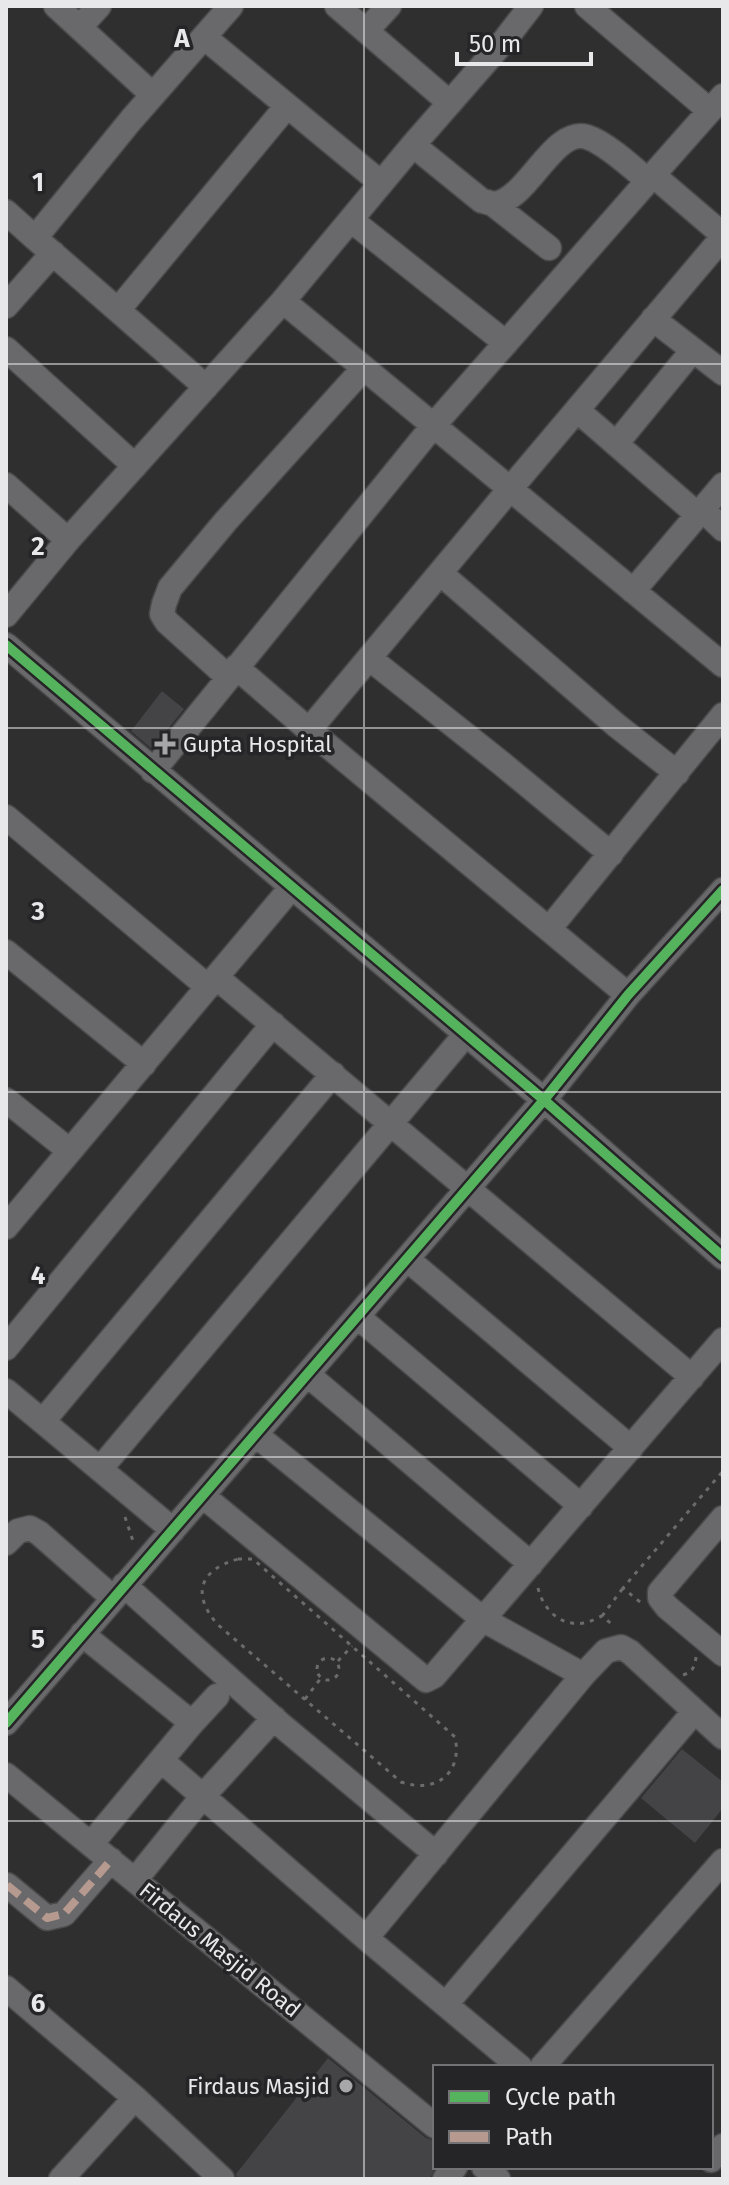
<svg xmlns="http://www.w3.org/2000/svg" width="729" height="2185" font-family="'Fira Sans',sans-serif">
  <rect width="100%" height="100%" fill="#2f2f30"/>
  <path fill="#444345" d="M162,691l22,18 -32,40 -21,-18z
    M682,1749l41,33v26l-28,35 -54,-45z
    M328,2058l98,80 9,3v27l-5,11h-193l-1,-5z"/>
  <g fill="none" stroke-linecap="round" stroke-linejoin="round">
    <g stroke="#4a4a4b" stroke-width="27">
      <path id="minor" d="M56,6l97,89
        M337,6l113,97
        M587,6l122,104
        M80,27l19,-21
        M366,31l23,-25
        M204,37l177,146
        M723,96l-70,79 70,60
        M413,145l69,56c3,0 10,3 12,3 34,-4 59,-77 93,-67 19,6 46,31 61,44
        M493,204l56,44
        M6,212l29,26 96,-118 100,-114
        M351,220l155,123
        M35,238l171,149
        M283,301l440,364
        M6,306l47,-53
        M118,310l169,-204
        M653,319l70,54
        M6,349l129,117
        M577,410l121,105
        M616,444l77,-94
        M6,485l62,55
        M702,509l21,20
        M440,573l176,152 61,48
        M633,591l90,-106
        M6,615l62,-75 215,-239 130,-156 91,-104 27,-35
        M6,645l538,455 179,157
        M369,658l132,105 110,91
        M236,667l73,63 201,-241 213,-252
        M228,677l-61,-55 -5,-8 2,-10 6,-16 55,-66 139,-154
        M309,730l319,265
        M153,771l280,-345 220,-251
        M6,817l202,170
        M549,929l174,-214
        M6,952l138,112
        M216,977l476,400
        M6,1100l64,51
        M6,1227l285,-339
        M407,1259l224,189
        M358,1317l223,189
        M6,1348l267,-324
        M308,1375l223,189
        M6,1391l167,139
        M43,1421l290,-347
        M256,1435l228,185 99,55
        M100,1469l366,-435
        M203,1496l223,184 8,-4 289,-336
        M723,1518l-63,74v6l7,9 56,47
        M6,1543l12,-12 12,-3 9,5 74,65
        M124,1585l157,140 155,129
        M82,1634l110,89 25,-27
        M6,1723l538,-623 84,-105 95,-105
        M192,1723l-31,37 205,178 154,129
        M6,1775l429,351
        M91,1844l70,-84
        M135,1880l68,-84 71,-78
        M7,1885l40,33 17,-4 47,-54
        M366,1938l217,-263 23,-24 15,-4 9,5 93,85
        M6,1988l129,110 87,81
        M446,2004l248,-292
        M542,2067l181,-206
        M711,2160l12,-14
        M484,2167l14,12
        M61,2179l74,-81
        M445,2179l10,-12"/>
    </g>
    <path stroke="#6b6b6c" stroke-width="3" stroke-dasharray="4 6" stroke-linecap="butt" d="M125,1517l9,27
      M238,1559h15l202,178c8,37 -20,57 -54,45l-184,-158c-26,-31 -17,-54 21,-65z
      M538,1588c5,21 22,39 46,35 6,-1 13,-5 18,-7l12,10
      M640,1602l-17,-14 100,-117
      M602,1616l21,-28
      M317 1669a11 11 0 1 1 22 0a11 11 0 1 1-22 0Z
      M338,1661l14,-15
      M683,1675c10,-3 12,-9 13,-18
      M305,1699l16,-21"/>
    <use href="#minor" stroke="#69696b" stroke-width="24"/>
    <path stroke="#b69a8f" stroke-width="8" stroke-dasharray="16 8" stroke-linecap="butt" d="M7,1885l40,33 17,-4 47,-54"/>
    <g stroke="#252427" stroke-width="15">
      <path id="cycleway" d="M6,645l538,455 179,157
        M6,1723l538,-623 84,-105 95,-105"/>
    </g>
    <use href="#cycleway" stroke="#56b35d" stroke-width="10"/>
  </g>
  <path fill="none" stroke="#e8e8ea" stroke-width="2" stroke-opacity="0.55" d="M364,6v2173M6,364h717M6,728h717M6,1092h717M6,1457h717M6,1821h717"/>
  <g fill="#a7a7a9" stroke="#252427" stroke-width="3">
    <path d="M161 732h8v8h8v8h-8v8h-8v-8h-8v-8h8z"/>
    <circle cx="346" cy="2086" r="8"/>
  </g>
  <g text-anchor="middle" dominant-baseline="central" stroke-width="7" stroke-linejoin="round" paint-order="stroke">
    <g font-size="22" fill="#e8e8ea" stroke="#252427" text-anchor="start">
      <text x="183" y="744">Gupta Hospital</text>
      <text x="330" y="2086" text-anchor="end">Firdaus Masjid</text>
    </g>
    <g font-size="22" fill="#e8e8ea" stroke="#252427">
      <text transform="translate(220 1950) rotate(39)">Firdaus Masjid Road</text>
    </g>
  </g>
  <g font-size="26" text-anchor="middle" font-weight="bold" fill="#e8e8ea" stroke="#252427" stroke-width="7" stroke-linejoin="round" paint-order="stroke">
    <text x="182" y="47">A</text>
    <text x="38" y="191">1</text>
    <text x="38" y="555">2</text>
    <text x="38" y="920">3</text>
    <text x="38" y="1284">4</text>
    <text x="38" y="1648">5</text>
    <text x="38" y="2012">6</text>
  </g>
  <rect width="729" height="2185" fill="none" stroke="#e8e8ea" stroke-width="16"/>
  <rect x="433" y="2065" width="280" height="104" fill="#252427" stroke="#737275" stroke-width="2"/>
  <rect x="449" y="2091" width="40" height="12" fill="#56b35d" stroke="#737275" stroke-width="2"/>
  <text x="505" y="2105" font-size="24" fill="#e8e8ea">Cycle path</text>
  <rect x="449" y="2131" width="40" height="12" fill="#b69a8f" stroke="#737275" stroke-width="2"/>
  <text x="505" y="2145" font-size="24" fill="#e8e8ea">Path</text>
  <path d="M457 52v12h134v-12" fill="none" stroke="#e8e8ea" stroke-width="4"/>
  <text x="469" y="52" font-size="24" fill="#e8e8ea" stroke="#252427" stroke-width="6" paint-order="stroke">50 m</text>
</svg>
